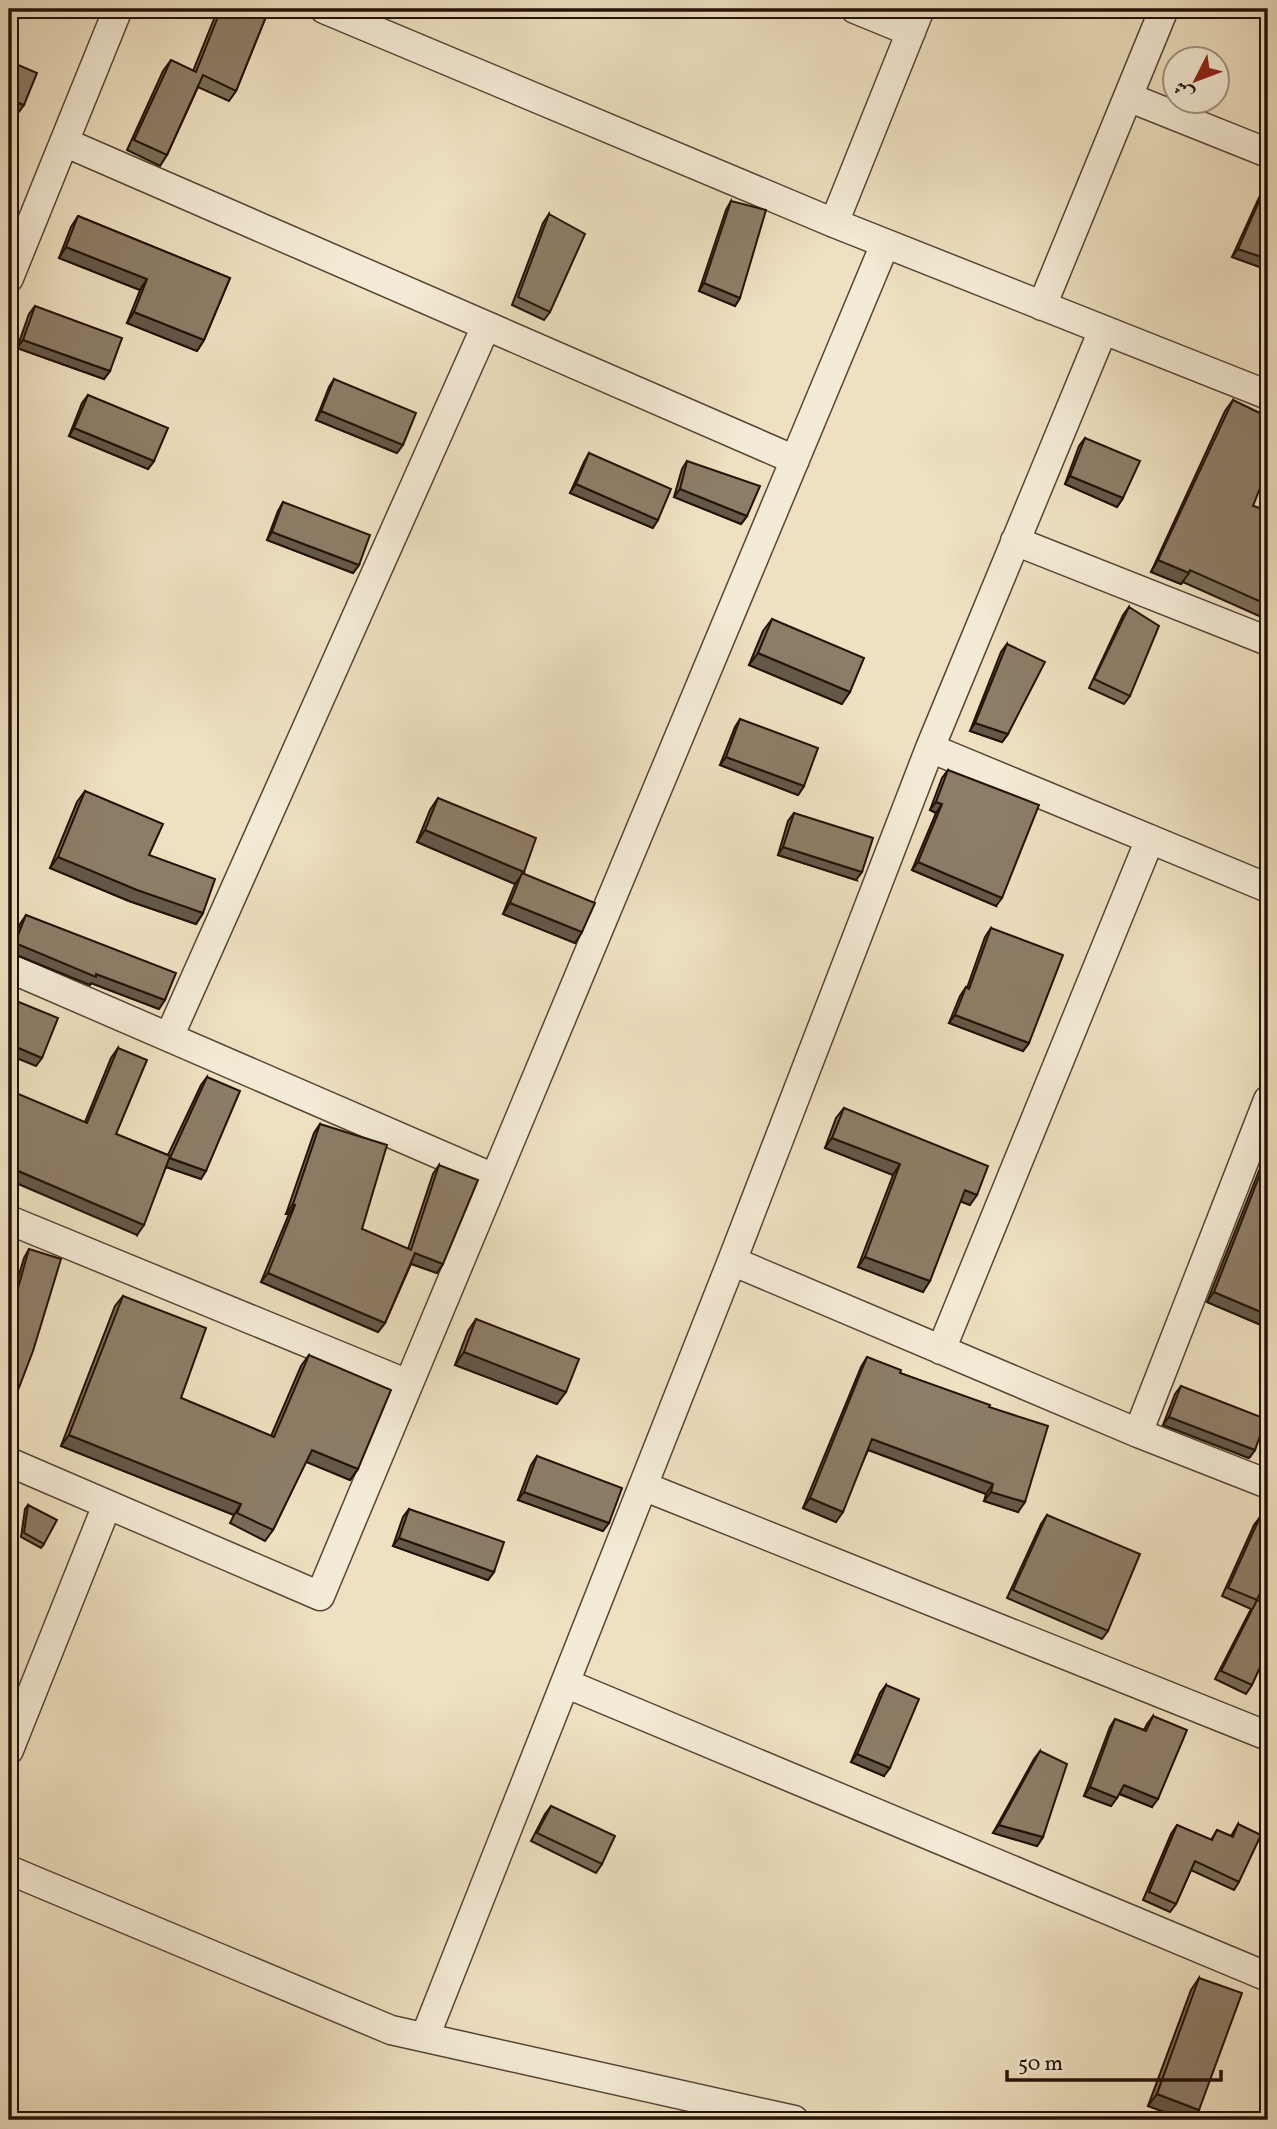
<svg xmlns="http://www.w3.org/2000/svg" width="1277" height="2129" font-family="Vollkorn,Amiri,serif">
  <rect width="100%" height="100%" fill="#eee0c0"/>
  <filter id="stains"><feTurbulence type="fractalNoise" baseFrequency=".00286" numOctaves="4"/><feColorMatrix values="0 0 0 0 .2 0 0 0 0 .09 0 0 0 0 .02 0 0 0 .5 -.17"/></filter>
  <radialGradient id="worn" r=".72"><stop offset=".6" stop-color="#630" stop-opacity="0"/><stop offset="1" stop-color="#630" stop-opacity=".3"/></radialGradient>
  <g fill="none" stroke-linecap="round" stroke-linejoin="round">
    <g stroke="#564535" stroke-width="31">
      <path id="minor" d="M324,9l510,214 434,172
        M855,9l56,23
        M1128,97l140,56
        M64,142l731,318
        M834,223l86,-214
        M9,278l109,-269
        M1042,306l122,-297
        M1015,541l253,100
        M930,748l338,140
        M9,968l485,210
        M169,1037l317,-711
        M9,1220l399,164
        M732,1261l406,172 130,51
        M941,1350l209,-511
        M1138,1433l130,-333
        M9,1462l311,134 565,-1352
        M643,1486l625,250
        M565,1683l703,294
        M9,1750l98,-245
        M9,1870l382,160 403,90
        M425,2037l307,-776 198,-513 173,-418"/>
    </g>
    <use href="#minor" stroke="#f4ebd6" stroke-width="28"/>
  </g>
  <path fill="#796c59" stroke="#241107" stroke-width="2" d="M218,9h51l-33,82 -7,10 -31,-14 -31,68 -7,11 -33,-16 36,-79 8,-11 22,11z
    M1268,178v92l-36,-13z
    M731,201l9,97 -5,8 -36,-15 27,-81z
    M549,214l1,98 -6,8 -32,-15 31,-82z
    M78,216l152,62 -26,62 -7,11 -70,-28 13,-33 -81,-32 12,-31z
    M35,306l75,65 -6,8 -87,-31 12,-34z
    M334,379l63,74 -81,-33 13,-33z
    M88,395l66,66 -6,8 -79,-33 13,-33z
    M1233,400l20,106 15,5v109l-85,-38 -2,2 -30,-12 74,-161z
    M1085,438l38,60 -6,9 -52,-23 14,-38z
    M589,453l64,75 -83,-35 14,-31z
    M687,461l60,55 -6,8 -67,-27 8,-28z
    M283,502l76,63 -6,8 -86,-33 11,-29z
    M1129,607l1,89 -6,8 -35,-16 34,-73z
    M772,619l70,85 -93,-39 14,-34z
    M1007,644l1,90 -6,8 -32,-11 31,-79z
    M740,719l64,67 -6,9 -78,-30 15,-38z
    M948,770l48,136 -84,-36 24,-57 -6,-3 12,-32z
    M85,791l64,64 54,58 -7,11 -67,-23 -79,-33 27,-66z
    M438,798l86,74 -2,1 60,59 -7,11 -72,-29 12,-30 -98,-42 13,-32z
    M794,813l62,67 -78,-25 10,-34z
    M26,915l133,94 -68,-26 -1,2 -81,-33 11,-28z
    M991,928l38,115 -6,8 -74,-28 11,-27 6,-9 1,1 18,-51z
    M118,1048l-2,86 52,21 33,-70 6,-8 -6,102 -35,-12 -29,68 -52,-113 26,-64z
    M844,1108l126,97 -10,-4 -37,91 -65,-25 35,-92 -68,-27 11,-30z
    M320,1124l42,105 46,20 25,-75 6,-9 4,99 -6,9 -26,-9 -26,59 -7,9 -117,-50 28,-68h-3l28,-81z
    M1268,1148v180l-61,-26z
    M29,1249l-20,164v-105l15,-50z
    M123,1296l58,102 90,38 30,-70 8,-11 49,114 -8,11 -44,-19 -33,69 -8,11 -35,-18 4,-8 -173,-69 54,-140z
    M476,1319l81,85 -102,-39 13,-34z
    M867,1357l33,16 89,34 29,105 -34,-11 2,-7 -118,-44 -32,72 -33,-14 58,-141z
    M1181,1386l74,64 -6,8 -86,-33 12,-31z
    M537,1456l66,75 -85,-31 13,-35z
    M28,1505l16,39 -3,4 -20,-11 4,-28z
    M409,1509l85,63 -6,8 -95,-34 10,-29z
    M1047,1515l61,116 -6,8 -95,-41 34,-74z
    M1260,1517l-3,83 -5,85 -6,9 -31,-15 36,-70 -29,-13 32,-71z
    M886,1685l-2,91 -33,-14 29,-69z
    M1153,1716l-1,91 -33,-13 -8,12 -27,-10 26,-69 5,-8 29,11 3,-6z
    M1040,1751l3,86 -6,9 -44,-13 41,-74z
    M551,1806l51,58 -6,9 -65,-32 14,-27z
    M1238,1824l1,58 -5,8 -43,-20 -15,34 -6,8 -27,-12 28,-66 6,-9 34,15 6,-10 14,6z
    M1199,1978v132l-7,10h-6l-38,-14 43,-116z"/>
  <path fill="#635848" stroke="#241107" stroke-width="2" d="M9,99l15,6 -6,8 -9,-3z
    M66,247l81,32 -7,11 -81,-32z
    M1238,249l30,10v11l-36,-13z
    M704,283l36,15 -5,8 -36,-15z
    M134,312l70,28 -7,11 -70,-28z
    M23,340l87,31 -6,8 -87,-31z
    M321,411l82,34 -6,8 -81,-33z
    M74,428l80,33 -6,8 -79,-33z
    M1070,476l53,22 -6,9 -52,-23z
    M576,484l82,36 -5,8 -83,-35z
    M680,489l67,27 -6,8 -67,-27z
    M272,532l87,33 -6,8 -86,-33z
    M1158,560l31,13 -8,11 -30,-12z
    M758,653l92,39 -8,12 -93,-39z
    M975,723l33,11 -6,8 -32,-11z
    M726,757l78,29 -6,9 -78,-30z
    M936,802l6,2 -6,9 -6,-3z
    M425,830l99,42 -9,12 -98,-42z
    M783,847l79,25 -6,8 -78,-25z
    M58,857l145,56 -7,11 -67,-23 -79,-33z
    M918,862l84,36 -6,8 -84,-36z
    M510,903l72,29 -7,11 -72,-29z
    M15,943l81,31 69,26 -6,9 -68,-26 -1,2 -81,-33z
    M955,1015l74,28 -6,8 -74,-28z
    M9,1044l33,14 -6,8 -27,-11z
    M832,1138l68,26 -7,11 -68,-27z
    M169,1158l37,13 -5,8 -38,-13z
    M9,1167l135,58 -7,10 -128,-55z
    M965,1190l12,5 -7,10 -13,-5z
    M293,1204l2,1 -6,9h-3z
    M415,1253l28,11 -6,9 -28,-10z
    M865,1257l65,24 -7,11 -65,-25z
    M268,1273l117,50 -7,9 -117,-50z
    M1214,1292l54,23v13l-61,-26z
    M464,1352l102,40 -9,12 -102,-39z
    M1169,1417l86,33 -6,8 -86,-33z
    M69,1435l172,69 -7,11 -173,-69z
    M872,1439l121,45 -7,10 -120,-45z
    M312,1450l46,19 -8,11 -46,-19z
    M524,1492l85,31 -6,8 -85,-31z
    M991,1492l34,10 -7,10 -34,-11z
    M810,1498l33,14 -7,10 -33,-14z
    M399,1538l95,34 -6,8 -95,-34z
    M857,1754l33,14 -6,8 -33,-14z
    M1124,1785l34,14 -6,8 -34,-14z
    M1090,1787l27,11 -6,8 -27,-10z
    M999,1825l44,12 -6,9 -44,-13z
    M1157,2094l42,16 -7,10h-6l-38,-14z"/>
  <path fill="#8d7d67" stroke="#241107" stroke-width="2" d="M221,9h48l-33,82 -33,-16 -36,80 -33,-15 37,-80 25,12z
    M9,61l28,12 -13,32 -15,-6z
    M1268,181v78l-30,-10z
    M731,201l35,9 -26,88 -36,-15z
    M549,214l36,20 -35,78 -32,-15z
    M78,216l152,62 -26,62 -70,-28 13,-33 -81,-32z
    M35,306l87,32 -12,33 -87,-31z
    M334,379l82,34 -13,32 -82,-34z
    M88,395l80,33 -14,33 -80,-33z
    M1233,400l35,17v51l-15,38 15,5v94l-78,-35 -1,3 -31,-13z
    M1085,438l55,23 -17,37 -53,-22z
    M589,453l82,36 -13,31 -82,-36z
    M687,461l73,25 -13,30 -67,-27z
    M283,502l87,33 -11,30 -87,-33z
    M1129,607l30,19 -29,70 -36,-17z
    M772,619l92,39 -14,34 -92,-39z
    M1007,644l38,18 -37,72 -33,-11z
    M740,719l78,29 -14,38 -78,-29z
    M948,770l91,35 -37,93 -84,-36 24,-58 -6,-2z
    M85,791l78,33 -14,31 66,24 -12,34 -66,-23 -79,-33z
    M438,798l98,40 -12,34 -99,-42z
    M794,813l79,25 -11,34 -79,-25z
    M522,873l73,30 -13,29 -72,-29z
    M26,915l150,58 -11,27 -69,-26v3l-81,-34z
    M991,928l72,27 -34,88 -74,-28 11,-28 3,2z
    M9,998l49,20 -16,40 -33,-14z
    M118,1048l29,12 -31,74 54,22 -26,69 -135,-58v-77l78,33z
    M207,1077l33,14 -34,80 -36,-13z
    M844,1108l144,58 -11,29 -12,-5 -35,91 -65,-24 35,-93 -68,-26z
    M320,1124l67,21 -25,84 49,21 28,-85 39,15 -35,84 -28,-11 -30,70 -117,-50 27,-68 -2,-1z
    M1268,1154v161l-54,-23z
    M29,1249l32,10 -28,92 -23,60h-1v-91z
    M123,1296l83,32 -25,70 93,39 35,-82 82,35 -33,79 -46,-19 -39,80 -36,-17 4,-9 -172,-69z
    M476,1319l103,40 -13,33 -102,-40z
    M867,1357l34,13 -1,3 90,32 -1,2 59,19 -23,76 -34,-10 2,-8 -121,-45 -29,73 -33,-14z
    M1181,1386l85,33 -11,31 -86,-33z
    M537,1456l85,32 -13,35 -85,-31z
    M28,1505l29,15 -13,24 -20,-11z
    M409,1509l95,33 -10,30 -95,-34z
    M1047,1515l93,39 -32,77 -95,-41z
    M1260,1517l8,4v54l-11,25 -29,-12z
    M1257,1600l11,5v45l-16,35 -31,-14z
    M886,1685l33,14 -29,69 -33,-14z
    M1153,1716l34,14 -29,69 -34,-14 -7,13 -27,-11 25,-68 31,12z
    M1040,1751l27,13 -24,73 -44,-12z
    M551,1806l64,30 -13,28 -65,-31z
    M1238,1824l23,11 -22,47 -44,-21 -19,43 -27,-12 28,-67 35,15 5,-10 16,7z
    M1199,1978l43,15 -43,117 -42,-16z"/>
  <rect width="1277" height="2129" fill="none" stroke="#eee0c0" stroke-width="35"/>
  <rect x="10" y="10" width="1256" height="2108" fill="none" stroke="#241107" stroke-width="3.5"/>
  <rect x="18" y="18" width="1242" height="2094" fill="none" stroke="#241107" stroke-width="2"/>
  <g transform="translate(1196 80) rotate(228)"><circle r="33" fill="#f4ebd6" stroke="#a19483" stroke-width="2"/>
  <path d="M0-5L12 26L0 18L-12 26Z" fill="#8f2418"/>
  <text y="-10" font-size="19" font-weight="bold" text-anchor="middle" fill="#241107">ش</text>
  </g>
  <path d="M1007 2070v10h214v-10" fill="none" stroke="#241107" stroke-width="3.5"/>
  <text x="1018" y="2070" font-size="21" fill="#241107" stroke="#f4ebd6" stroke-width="5" paint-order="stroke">50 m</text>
  <rect width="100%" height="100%" filter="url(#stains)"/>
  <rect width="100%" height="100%" fill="url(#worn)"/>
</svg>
